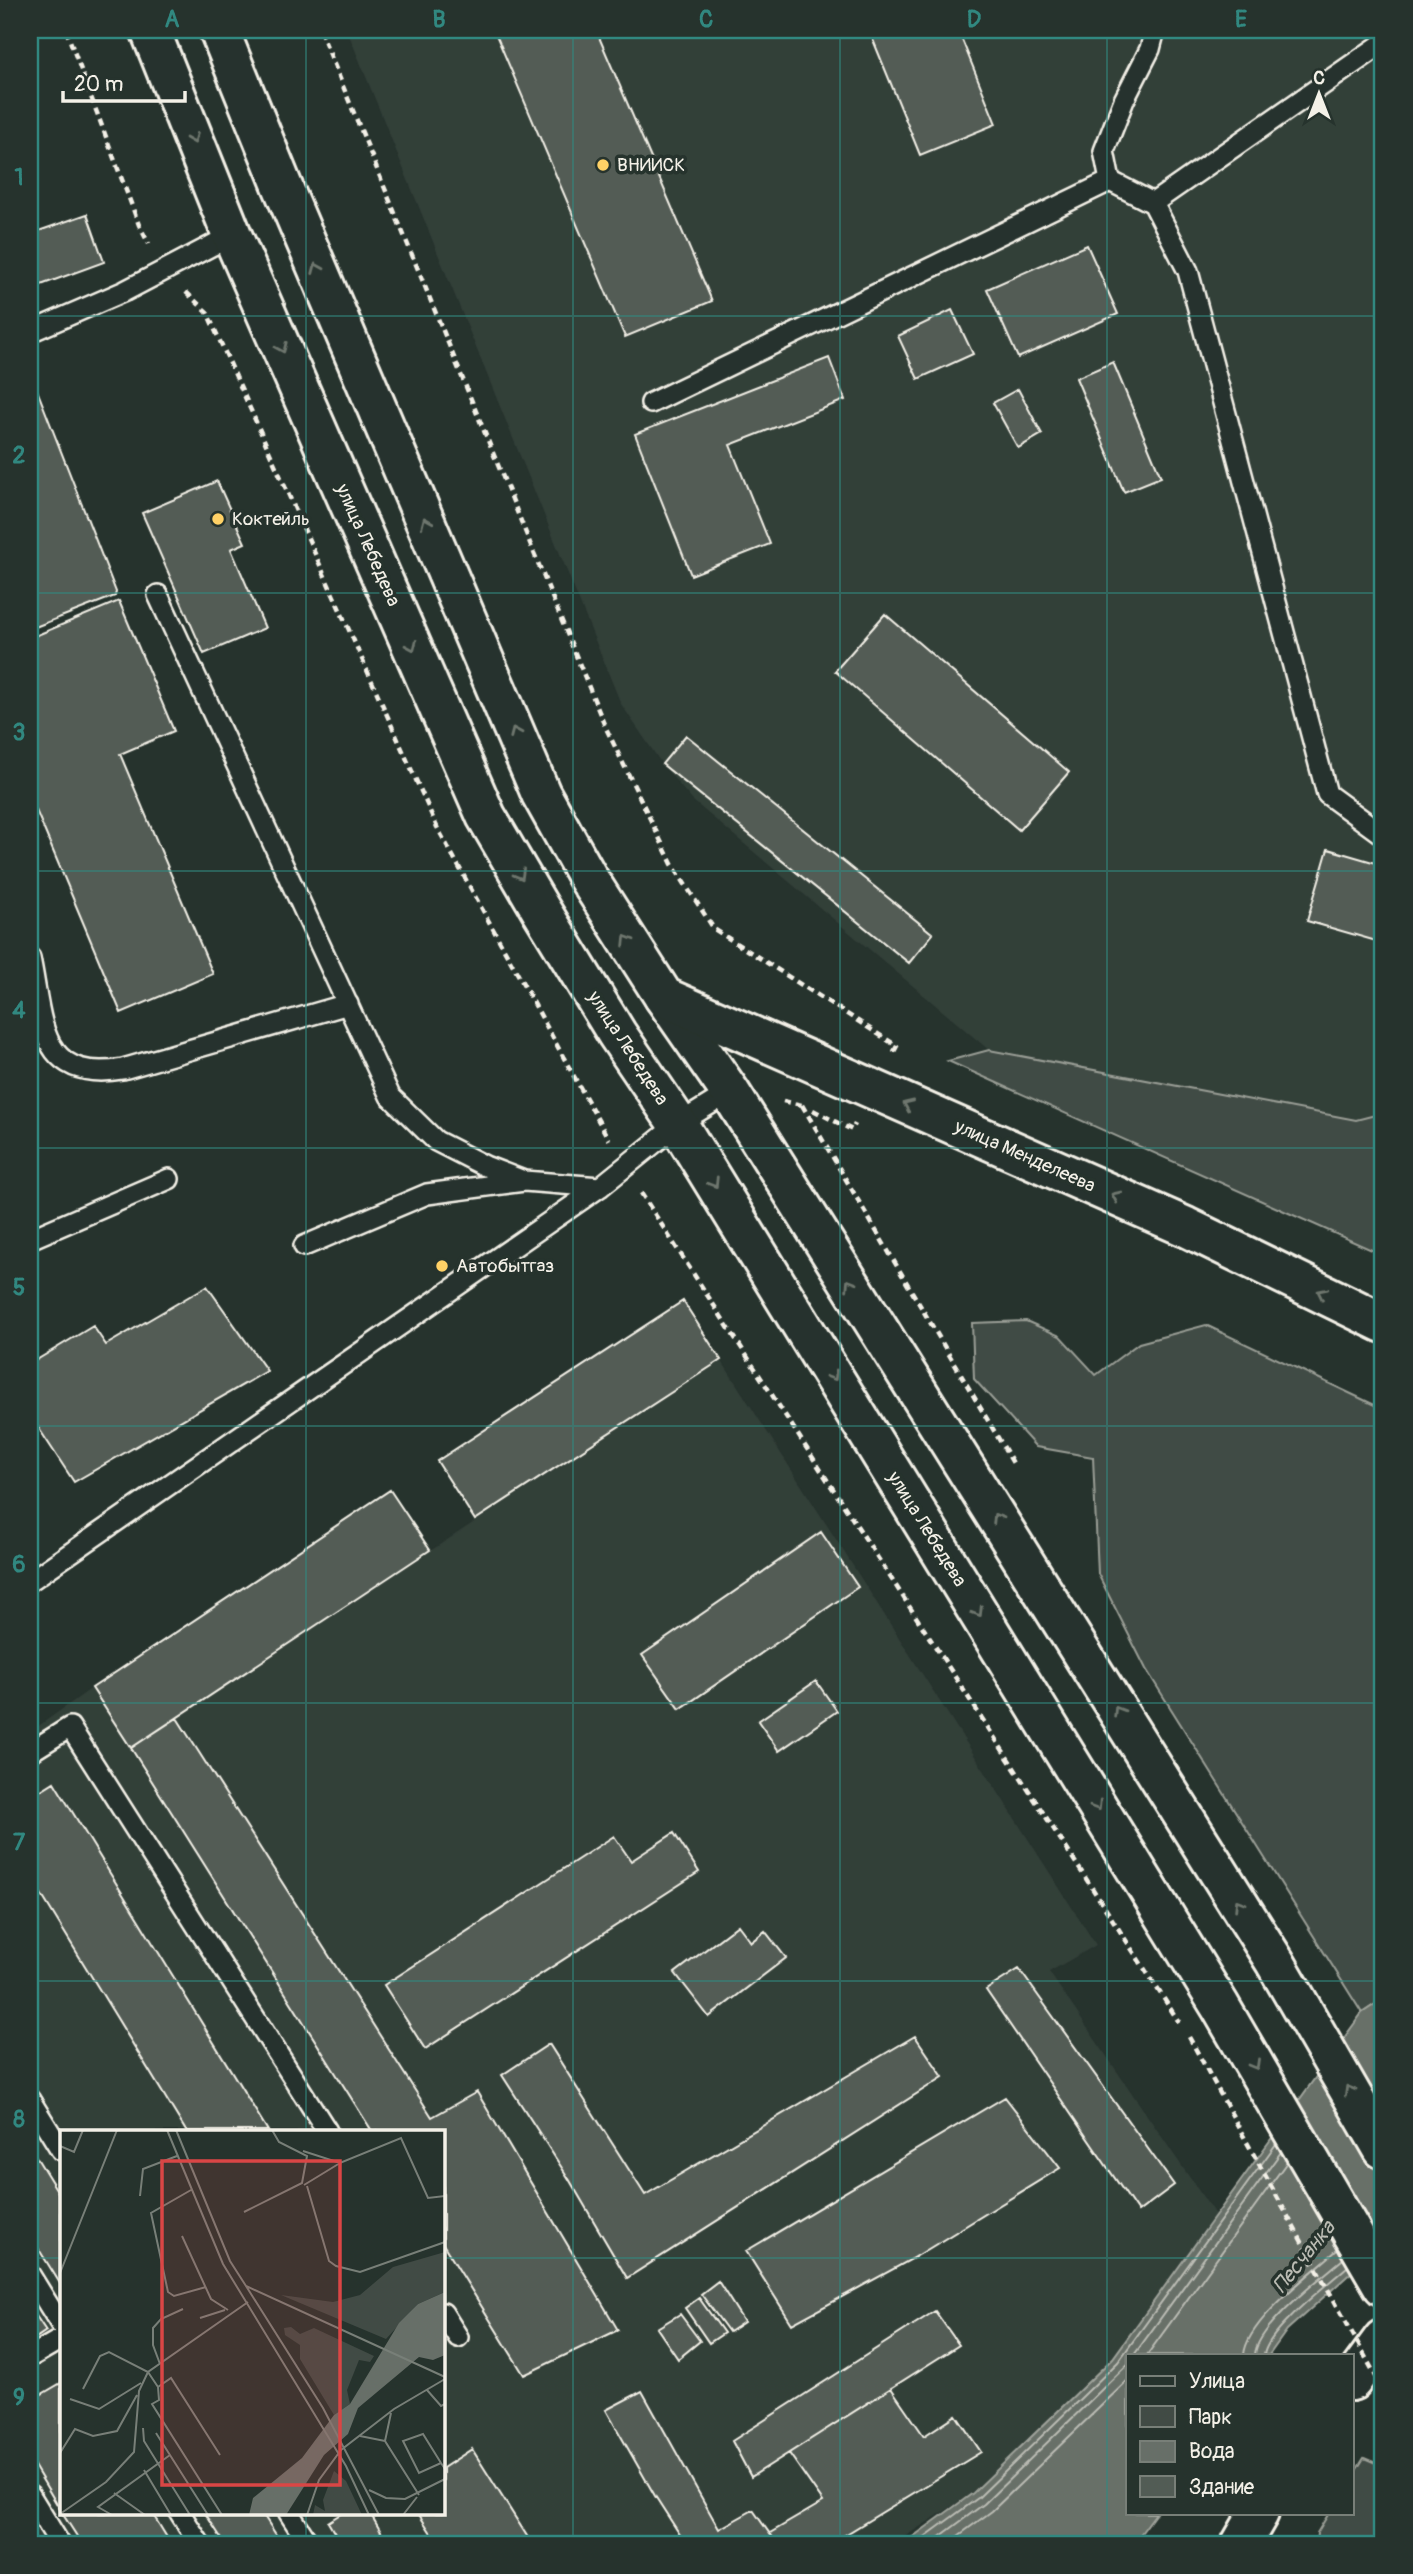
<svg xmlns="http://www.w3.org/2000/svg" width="1413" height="2574" font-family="Pangolin,sans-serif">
  <rect width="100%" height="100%" fill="#26332d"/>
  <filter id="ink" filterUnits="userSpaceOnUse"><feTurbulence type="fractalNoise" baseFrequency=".0143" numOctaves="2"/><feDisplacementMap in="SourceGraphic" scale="14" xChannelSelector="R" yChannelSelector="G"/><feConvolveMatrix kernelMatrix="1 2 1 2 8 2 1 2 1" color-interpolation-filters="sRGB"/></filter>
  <g filter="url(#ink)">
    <path fill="#333f39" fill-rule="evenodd" d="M347,30h1036v1083l-27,7 -216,-34 -151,-36 -297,-250 -30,-36 -41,-60z
      M721,1360l375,585 -47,27 167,244 -103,142 -140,135 -80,51h-863v-812l62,-44 40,59zM61,2131h382v382h-382z"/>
    <path fill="#414b45" stroke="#9a9e96" stroke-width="2" d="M989,1050l367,70 27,-7v142l-435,-194z
      M1026,1321l34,15 36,39 43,-32 67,-18 177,84v590l-21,14 -216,-344 -48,-95 -5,-117 -57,-10 -62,-68 -2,-56z
      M1364,2458l19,8v78h-67l1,-11 12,-20h23v-36z"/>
    <path fill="#676f68" stroke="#9fa39b" stroke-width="2" d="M1383,1999v245l-96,86 -18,25h-141v158h28l-23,31h-230l70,-51 140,-135 249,-345z"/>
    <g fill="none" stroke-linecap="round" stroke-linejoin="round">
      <path stroke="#bcbdb5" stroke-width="2" d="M1134,2355l147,-203
        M1147,2355l140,-193
        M1244,2355c2,-33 69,-83 93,-105
        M1255,2355c1,-28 66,-77 88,-96
        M1264,2355c3,-24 64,-71 83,-88
        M915,2544l63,-46 140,-136 158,-218
        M930,2544l54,-40 144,-140
        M947,2544l45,-33 136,-131"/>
    </g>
    <path fill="#525c55" stroke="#f4f1e8" stroke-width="2" d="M494,30h102l116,271 -87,36z
      M869,30h89l38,94 -76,31z
      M87,214l17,48 -74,27v-55z
      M1087,245l31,69 -100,44 -31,-69z
      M952,310l21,44 -55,25 -20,-43z
      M829,358l16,42 -115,45 40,99 -79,31 -56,-141z
      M1113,362l48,115 -37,15 -48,-114z
      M30,372l86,220 -1,4 -85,33z
      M1018,389l24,45 -24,14 -25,-45z
      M217,481l28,62 -14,6 34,79 -61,26 -62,-141z
      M119,601l55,130 -54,23 93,220 -92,39 -91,-217v-158z
      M885,614l184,158 -50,58 -184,-159z
      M686,735l247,199 -24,29 -247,-199z
      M1328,849l55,16v78l-76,-22z
      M207,1286l60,85 -193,111 -44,-67v-51l63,-38 13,19z
      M683,1301l38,59 -246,160 -38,-59z
      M390,1490l40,60 -299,198 -39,-60z
      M821,1532l37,55 -178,122 -38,-54z
      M816,1681l21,30 -58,40 -21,-30z
      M177,1718l255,399 45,-25 141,238 -94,45 -81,-131v-113h-71l-241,-383z
      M54,1782l214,349h-82l-156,-255v-79z
      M674,1833l25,39 -274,177 -41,-64 230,-149 17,25z
      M738,1925l13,17 14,-11 21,27 -77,59 -34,-44z
      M1019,1969l155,216 -36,27 -152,-222z
      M915,2036l28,41 -316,201 -58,-99 -67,-104 47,-31 96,151z
      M1005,2097l55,71 -148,91 -120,65 -46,-73z
      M30,2147l31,50v88l-31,-50z
      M718,2281l26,41 -15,10 -28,-38z
      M699,2298l25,35 -15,10 -24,-35z
      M30,2307l16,24 -16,11z
      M935,2311l24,34 -208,132 -19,-36z
      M680,2314l20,27 -22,18 -21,-31z
      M61,2383v128l-31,-52v-58z
      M891,2388l33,48 32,-21 25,37 -151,92h-53l-7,-11 53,-31 -34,-49z
      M642,2391l77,138 34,-19 24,34h-91l-31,-48 -49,-86z
      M472,2449l60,95h-94l-20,-31h25v-45z
      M62,2513h90l19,31h-89z
      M205,2513h57l20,31h-57z
      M342,2513h28l18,31h-47l-13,-22z"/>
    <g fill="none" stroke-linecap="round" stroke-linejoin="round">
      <g stroke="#f4f1e8" stroke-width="24">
        <path id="service" d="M1110,181l43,22 230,-160
          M1153,203l35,68 139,523 56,41
          M30,332l95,-41 107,-56
          M651,403l459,-222 -6,-30 20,-51 26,-51 5,-19
          M158,595l232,501 46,45 49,25 39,15
          M30,958c13,63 8,125 93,111l225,-65
          M30,1239l139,-60
          M304,1246l123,-52 97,-13 76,6
          M30,1581l570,-394 78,-63 52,-32
          M30,1752l40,-25 257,404
          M30,2100l31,50
          M30,2275l31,50
          M443,2313l15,24
          M30,2357l31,-18
          M30,2495l30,49
          M180,2513l20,31
          M289,2513l20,31"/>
      </g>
      <g stroke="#f4f1e8" stroke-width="44">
        <path id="secondary" d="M664,997l66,95 545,870 108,187"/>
      </g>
      <g stroke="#f4f1e8" stroke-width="44">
        <path id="trunk" d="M150,30l82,205 254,581 55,94 76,124 61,90 542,882 163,280
          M219,30l63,155 259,609 47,84 76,119 522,230 197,96
          M1352,2381l31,-42
          M1241,2544l18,-31"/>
      </g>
      <path stroke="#f4f1e8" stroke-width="4.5" stroke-dasharray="7 5" stroke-linecap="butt" d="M66,30l73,195 10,19
        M320,30l284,694 68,140 42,65 183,117 -5,9
        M186,292l21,20 230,515 172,313
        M783,1101l19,4
        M802,1105l211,358
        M813,1110l39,20 3,-6
        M641,1193l538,829"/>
      <use href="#service" stroke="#26332d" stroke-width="19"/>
      <use href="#secondary" stroke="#26332d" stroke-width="38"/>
      <use href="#trunk" stroke="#26332d" stroke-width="38"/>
      <path stroke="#f4f1e8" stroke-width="4.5" stroke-dasharray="7 5" stroke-linecap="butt" d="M1189,2037l194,352"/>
    </g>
    <defs><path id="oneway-chevron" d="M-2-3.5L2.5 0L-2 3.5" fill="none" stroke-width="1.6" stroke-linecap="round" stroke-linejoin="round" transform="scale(1.75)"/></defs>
    <g stroke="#6e766e">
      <use href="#oneway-chevron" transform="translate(193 139) rotate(68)"/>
      <use href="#oneway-chevron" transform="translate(317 268) rotate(-113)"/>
      <use href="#oneway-chevron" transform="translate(282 348) rotate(66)"/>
      <use href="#oneway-chevron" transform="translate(426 522) rotate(-113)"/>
      <use href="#oneway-chevron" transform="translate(412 646) rotate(66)"/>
      <use href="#oneway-chevron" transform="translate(515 732) rotate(-113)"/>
      <use href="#oneway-chevron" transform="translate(520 875) rotate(60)"/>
      <use href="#oneway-chevron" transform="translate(627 940) rotate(-122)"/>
      <use href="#oneway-chevron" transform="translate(908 1105) rotate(-156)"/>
      <use href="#oneway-chevron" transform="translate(714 1183) rotate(58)"/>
      <use href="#oneway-chevron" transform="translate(1116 1196) rotate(-156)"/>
      <use href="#oneway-chevron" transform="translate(850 1284) rotate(-122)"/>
      <use href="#oneway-chevron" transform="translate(1322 1293) rotate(-154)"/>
      <use href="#oneway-chevron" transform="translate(833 1376) rotate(58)"/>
      <use href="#oneway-chevron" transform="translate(997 1518) rotate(-122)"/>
      <use href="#oneway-chevron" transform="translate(978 1612) rotate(58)"/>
      <use href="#oneway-chevron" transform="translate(1118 1711) rotate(-122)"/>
      <use href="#oneway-chevron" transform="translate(1097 1806) rotate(58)"/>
      <use href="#oneway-chevron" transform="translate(1239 1904) rotate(-122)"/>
      <use href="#oneway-chevron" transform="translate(1255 2065) rotate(60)"/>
      <use href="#oneway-chevron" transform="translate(1349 2090) rotate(-120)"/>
    </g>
  </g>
  <path fill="none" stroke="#318880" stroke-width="2" stroke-opacity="0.55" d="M306,30v2101M573,30v2514M840,30v2514M1107,30v2514M30,316h1353M30,593h1353M30,871h1353M30,1148h1353M30,1426h1353M30,1703h1353M30,1981h1353M30,2258h31M443,2258h940M306,2513v31"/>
  <g fill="#ffd166" stroke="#26332d" stroke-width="2.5">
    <circle cx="603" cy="165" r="7"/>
    <circle cx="218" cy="519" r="7"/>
    <circle cx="442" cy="1266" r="7"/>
  </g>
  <g text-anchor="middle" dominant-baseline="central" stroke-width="7" stroke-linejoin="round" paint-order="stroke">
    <g font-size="19" fill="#f4f1e8" stroke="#26332d" text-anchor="start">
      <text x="617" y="165">ВНИИСК</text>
      <text x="232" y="519">Коктейль</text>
      <text x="456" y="1266">Автобытгаз</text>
    </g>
    <g font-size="19" fill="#f4f1e8" stroke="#26332d">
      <text transform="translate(368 545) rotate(66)">улица Лебедева</text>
      <text transform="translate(628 1048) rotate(57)">улица Лебедева</text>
      <text transform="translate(1025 1156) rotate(24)">улица Менделеева</text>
      <text transform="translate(927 1529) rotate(58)">улица Лебедева</text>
    </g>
    <g font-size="21" font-style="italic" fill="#bcbdb5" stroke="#26332d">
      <text transform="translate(1304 2257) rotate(-51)">Песчанка</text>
    </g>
  </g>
  <g transform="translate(60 2130)">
    <rect width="385" height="385" fill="#26332d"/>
    <path d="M385,122v40l-27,12 -32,35 -105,-44 52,7 27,-7 33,-28zM231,197l9,7 14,-6 60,28 -4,6 -11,-2 -12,30 3,14 -16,11 -34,-56v-14l-15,-10 -1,-7zM274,341l12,10 16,34h-49l2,-10 10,6 -2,-11z" fill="#414b45"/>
    <path d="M385,162v63l-12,5 -14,-3 -61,51 -10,26 -24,21 -38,60h-37l4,-17 49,-40 32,-43 16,-11 49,-81 19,-19z" fill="#676f68"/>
    <path fill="none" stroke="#787f78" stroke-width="2" d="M107,0l56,134 123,202 23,49M116,0l54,131 16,25 199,91M0,16l14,6 9,-22M243,21l37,12 61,-25 27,60 17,-2M244,55l36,-22M247,56l22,75 7,5 24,6 85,-30M131,60l-40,23 17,79 6,4 32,-9M80,66l3,-27 34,-13M184,82l58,-29 5,-27 -28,-14 -7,-12M122,106l29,63 17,11M0,143l57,-143M186,156l77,122 56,107M140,188l25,-8M100,234l-7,-19v-17l8,-9 22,-10M23,259l17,-33 9,-4 39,20 10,15M367,260l14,16 4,-2M10,269l29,10 42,-26M331,283l-6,28 34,54M83,298l1,13 46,74M96,303l52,82M300,306l25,5M0,323l15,-24 18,7 24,-5 20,-36M160,325l-49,-77 -13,9 1,13 -7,4 70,111M381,333l-22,10 -16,-32 20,-7 18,29 4,6M84,340l27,45M309,360l17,8 19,1 40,-20M54,363l31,22M0,384l46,-32 28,-30 5,-61 9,-19 100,-70M52,385l-14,-8 72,-52M247,385l12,-35 22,-30 53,-41 51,-30M343,385l14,-18"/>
    <path fill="#da4645" fill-opacity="0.15" stroke="#da4645" stroke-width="3.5" d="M102,31h178v324h-178z"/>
    <rect width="385" height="385" fill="none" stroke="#f4f1e8" stroke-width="3.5"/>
  </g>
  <rect width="1413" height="2574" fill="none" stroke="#26332d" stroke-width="77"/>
  <rect x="1126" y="2354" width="228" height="161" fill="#26332d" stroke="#787f78" stroke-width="2"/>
  <rect x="1140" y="2376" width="35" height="10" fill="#26332d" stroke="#787f78" stroke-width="2"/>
  <text x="1189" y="2388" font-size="21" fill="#f4f1e8">Улица</text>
  <rect x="1140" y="2406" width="35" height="21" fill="#414b45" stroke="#787f78" stroke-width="2"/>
  <text x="1189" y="2424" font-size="21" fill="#f4f1e8">Парк</text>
  <rect x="1140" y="2441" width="35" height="21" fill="#676f68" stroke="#787f78" stroke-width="2"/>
  <text x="1189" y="2458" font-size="21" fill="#f4f1e8">Вода</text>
  <rect x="1140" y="2476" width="35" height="21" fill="#525c55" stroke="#787f78" stroke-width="2"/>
  <text x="1189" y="2494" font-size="21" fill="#f4f1e8">Здание</text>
  <g transform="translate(1319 94)" stroke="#26332d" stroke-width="5" paint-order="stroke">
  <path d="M0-5L12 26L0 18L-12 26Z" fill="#f4f1e8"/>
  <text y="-10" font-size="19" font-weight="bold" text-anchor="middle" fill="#f4f1e8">С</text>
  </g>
  <path d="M63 91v10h122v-10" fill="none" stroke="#f4f1e8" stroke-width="3.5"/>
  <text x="74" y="91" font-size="21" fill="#f4f1e8" stroke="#26332d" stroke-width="5" paint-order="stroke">20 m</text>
  <rect x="38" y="38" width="1336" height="2498" fill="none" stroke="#318880" stroke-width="2.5"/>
  <g font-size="23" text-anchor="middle" font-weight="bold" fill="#318880">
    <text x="172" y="27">A</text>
    <text x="439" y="27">B</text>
    <text x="706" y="27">C</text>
    <text x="974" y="27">D</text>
    <text x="1241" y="27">E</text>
    <text x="19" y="185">1</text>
    <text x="19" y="463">2</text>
    <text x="19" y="740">3</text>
    <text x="19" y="1018">4</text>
    <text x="19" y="1295">5</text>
    <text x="19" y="1572">6</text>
    <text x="19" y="1850">7</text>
    <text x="19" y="2127">8</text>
    <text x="19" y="2405">9</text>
  </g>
</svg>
